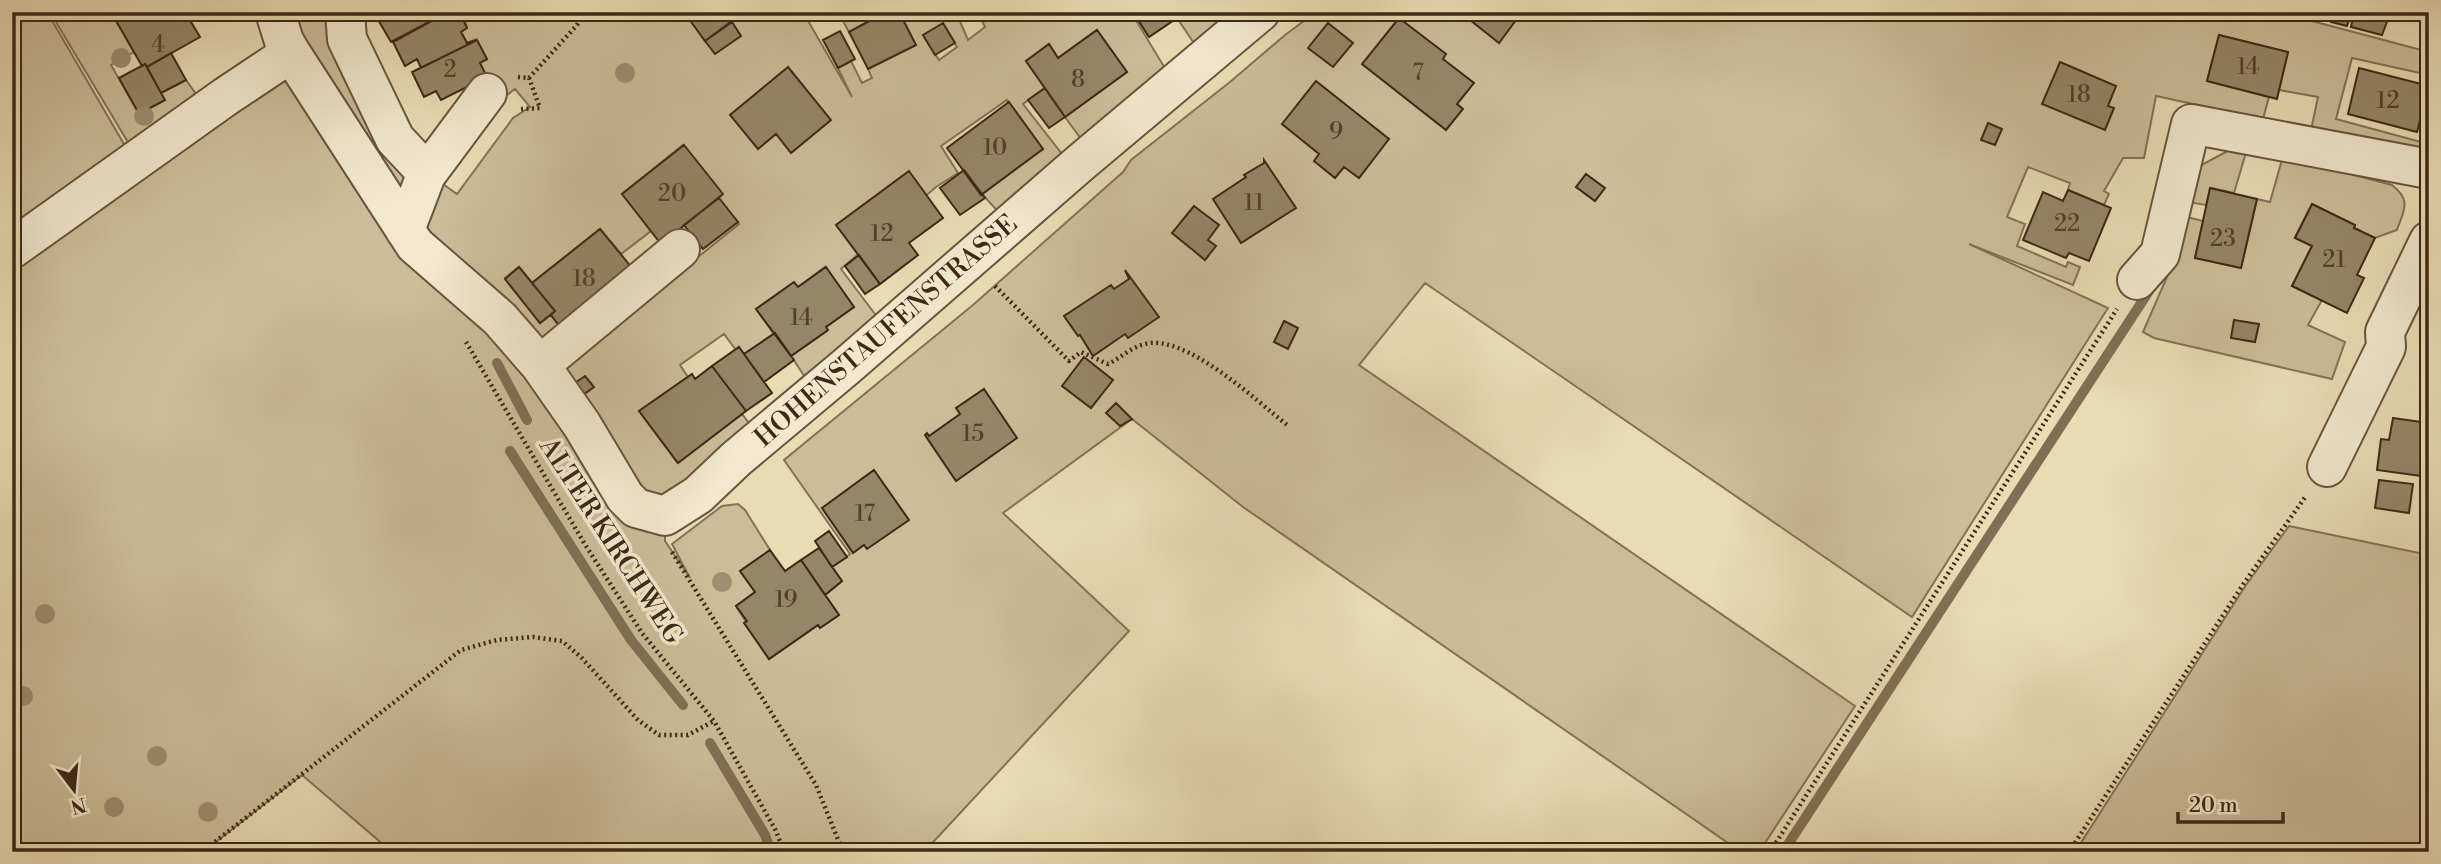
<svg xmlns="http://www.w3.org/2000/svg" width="2441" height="864" font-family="'Libre Bodoni',serif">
  <rect width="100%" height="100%" fill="#e9dcb3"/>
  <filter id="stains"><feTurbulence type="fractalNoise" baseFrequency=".00286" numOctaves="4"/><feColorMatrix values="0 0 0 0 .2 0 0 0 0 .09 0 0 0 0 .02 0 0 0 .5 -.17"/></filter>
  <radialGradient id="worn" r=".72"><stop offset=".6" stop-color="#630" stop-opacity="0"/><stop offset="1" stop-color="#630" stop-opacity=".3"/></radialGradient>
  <path fill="#ccbd98" stroke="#847258" stroke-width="2" fill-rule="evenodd" d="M12,12h35l81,139 -116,83z
    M50,12h61l23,40 -23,13 28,49 25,-14 -3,-7 25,-13 15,21 -69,48z
    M290,12h39l78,160 -4,23 -102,-144z
    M460,12h343l49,85 -14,-29 13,-7 11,22 10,-5 -4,-9 48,-24 -17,-33h57l12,28 17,-13 -7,-15h153l35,58 -82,73 -19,-26 62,-45 -30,-42 -39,28 -9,-14 -23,17 19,27 -22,16 42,54 -63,58 -20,-22 61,-45 -36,-49 -66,46 17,27 -22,14 -95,82 37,49 -71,62 -16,-24 36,-25 -1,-4 28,-20 -29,-40 -27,20 -4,-5 -38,27 18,25 -30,20 -5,-7 -3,3 -12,-16 -44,31 8,12 -49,34 38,51 65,-48 10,13 -86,71 -21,3 -90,-129 184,-148 -20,-26 3,-4 -39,-49 -61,49 29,37 -30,23 -21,-25 -68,54 -13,-16 -14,11 35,45 11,-8 13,17 -23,17 -118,-112 17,-55 17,12 56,-76 17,-11 -15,-18 -17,13 -18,-39 7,-4 -11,-20 -9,4 -6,-11 6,-5zM943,24l14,23 -18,13 -16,-25z
    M838,12h48l-37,20z
    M1186,12h48l-38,34 -19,-28z
    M1316,12h998l-2,9 117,31v23l-77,-17 -16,61 85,23 -3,14 -107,-26 7,-33 -39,-7 9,-38 -69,-17 -12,46 62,16 -6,22 -107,-23 -12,62h-21l-19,33 5,3 -5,11 -36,-15 2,-7 -42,-16 -21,50 18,7 -8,22 49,21 2,-5 12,5 -7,18 -104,-41 139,64 -196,309 -487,-334 -66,82 496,341 -96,146h-18l-498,-345 -111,-88 -129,94 126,118 -205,221h-532l-90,-77 -99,77h-181l-10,-13v-575l282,-197 92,133 279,316v25l25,37 -18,-34 50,-38 16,-2 7,6 25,40 -30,21 15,21 -19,14 33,53 49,-34 3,2 18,-12 -14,-20 17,-14 -10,-14 18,-13 -66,-94 189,-155 150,-133 8,-12 99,-78 55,-47z
    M2235,147l12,2 -13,44 -23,-5 -5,17 -19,-3 7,-33z
    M2283,156l109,29c20,16 12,24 5,45l-22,8 -21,-10 1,-3 -43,-21 -17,33 17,9 -20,40 30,14 -14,25 37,17 -13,37 -178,-41 -11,-6 30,-69 10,-47 20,5 -8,37 46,10 16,-69 13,3z
    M2289,526l140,29v297h-354l171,-267z"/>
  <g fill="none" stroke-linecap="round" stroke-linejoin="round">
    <path stroke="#816f55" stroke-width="10" d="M497,363l30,57
      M510,451l121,189 52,65
      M710,743l55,92 6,17
      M1783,852l366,-561"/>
  </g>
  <path fill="#968668" stroke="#3d2817" stroke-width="2" d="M111,12h74l15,25 -53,30 -2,-3 -3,2z
    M389,12h59l-57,30 -14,-24z
    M448,12h12l7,16 -6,4 6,11 10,-3 -56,28 -4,-9 -12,7 -12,-24z
    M684,12h60l-39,29z
    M886,12h13l17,33 -48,24 -19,-37z
    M1133,12h53l-37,25z
    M1460,12h62l-23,31z
    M2333,12h18l-4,14 -16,-4z
    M2354,12l34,7 -6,16 -31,-8z
    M2394,12h35v12l-21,-12 -3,6z
    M1399,18l47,36 -3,5 31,24 -17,21 6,5 -17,21 -84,-66z
    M732,22l9,14 -26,18 -10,-13z
    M943,23l12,20 -20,12 -12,-20z
    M1328,23l25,20 -20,24 -25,-19z
    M1097,30l30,42 -62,45 -39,-56 23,-17 9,14z
    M840,31l15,28 -17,9 -15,-28z
    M2219,35l69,17 -11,47 -70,-18z
    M477,40l10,19 -7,4 7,14 -46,23 -5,-9 -12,6 -12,-25z
    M171,53l15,27 -25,13 -14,-26z
    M2060,62l56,24 -8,20 6,2 -9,22 -63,-26z
    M145,64l20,36 -26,14 -20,-36z
    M788,67l43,53 -40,33 -15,-19 -18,15 -28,-34z
    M2359,68l70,18 -12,46 -69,-18z
    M1316,81l73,58 -30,39 -15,-11 -9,11 -21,-17 5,-7 -37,-30z
    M1045,88l20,29 -16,11 -21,-28z
    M1009,102l34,47 -62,46 -34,-47z
    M1988,123l14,6 -7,16 -14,-5z
    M684,145l39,49 -62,50 -39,-50z
    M1264,160l32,48 -55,35 -28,-44 33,-22 -2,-2 20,-12z
    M964,170l21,28 -25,17 -20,-27z
    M909,171l34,47 -34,25 9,12 -38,29 -44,-59z
    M1586,174l19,14 -10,13 -19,-14z
    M2210,188l47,11 -16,69 -46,-10z
    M2068,190l43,18 -22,53 -20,-8 -3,5 -43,-18 20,-48 20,9z
    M719,198l19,24 -35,27 -19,-24z
    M2312,204l43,21 -1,3 21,10 -18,37 7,3 -17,35 -55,-27 20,-40 -17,-8z
    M1194,206l25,19 -11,15 8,6 -11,14 -33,-27z
    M600,229l37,45 -73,58 -13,-17 4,-4 -23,-28z
    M859,255l21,29 -15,10 -20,-28z
    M519,267l36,44 -15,12 -35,-44z
    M826,267l28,40 -28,20 2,3 -37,26 -35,-47 38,-27 4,5z
    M1125,270l34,47 -31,21 -3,-4 -32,22 -13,-21 -2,1 -14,-20 47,-31 3,4 15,-10z
    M2234,320l25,4 -4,18 -24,-4z
    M1284,321l14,7 -10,21 -14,-7z
    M775,333l19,27 -30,22 -20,-28z
    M739,347l33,46 -26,18 -34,-45z
    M1084,357l29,23 -22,28 -29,-22z
    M712,366l34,45 -68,52 -39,-52 53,-37 3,5z
    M585,376l9,11 -14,10 -8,-12z
    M984,389l33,49 -61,43 -31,-46 2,-2 2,3 31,-22 -4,-6z
    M1116,403l16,16 -12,7 -14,-13z
    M2393,418l36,5v54l-52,-7 4,-31 8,1z
    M874,470l35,50 -42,29 -3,-4 -11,8 -31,-45z
    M2379,480l34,4 -4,29 -34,-5z
    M829,531l18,26 -15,10 -17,-26z
    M819,548l23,33 -17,14 -24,-35z
    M770,550l15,21 16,-11 38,55 -19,13 -2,-3 -49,34 -25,-36 3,-2 -11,-15 19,-14 -15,-21z"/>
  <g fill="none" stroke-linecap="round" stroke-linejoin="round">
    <g stroke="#68553e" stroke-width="42">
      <path id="minor" d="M345,12l2,27 48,100 30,32 1,4 -21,55
        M291,53l124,192 85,74 40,46 42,60 43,72 11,11 29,8 33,-21 38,-36 111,-93 232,-202 181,-152
        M426,175l61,-82
        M12,249l213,-152 66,-44 -7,-12 -9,-29
        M2137,280l23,-26 31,-130 238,45
        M540,365l140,-116
        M2327,467l59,-120 -1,-15 44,-91"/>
    </g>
    <path stroke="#3d2817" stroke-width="4.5" stroke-dasharray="2 3.5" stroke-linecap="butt" d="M518,77l11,1 48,-53 7,-13
      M521,109l19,-1 -11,-30
      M995,286l74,75 12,-9 27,12c13,-6 23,-17 37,-20 40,-11 112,57 142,81
      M466,342l118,201 58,90 72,88 62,110 8,21
      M672,552l144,233 27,67
      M202,852l259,-202 36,-10 36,-3 29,4 19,16 57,63 21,15h29l26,-14
      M1770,852l347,-543
      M2069,852l175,-269 62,-87"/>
    <use href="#minor" stroke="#f1e8ce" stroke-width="38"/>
  </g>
  <g fill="#9e8d6f">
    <circle cx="121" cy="58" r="10"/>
    <circle cx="625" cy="73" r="10"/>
    <circle cx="144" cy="116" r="10"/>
    <circle cx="722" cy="582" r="10"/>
    <circle cx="45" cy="614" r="10"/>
    <circle cx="23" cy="696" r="10"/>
    <circle cx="157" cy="756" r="10"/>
    <circle cx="114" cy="807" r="10"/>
    <circle cx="208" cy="812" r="10"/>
  </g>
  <g text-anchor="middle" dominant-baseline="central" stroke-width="7" stroke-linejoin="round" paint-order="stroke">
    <g font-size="23" fill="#53402b">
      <text x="158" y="45">4</text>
      <text x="2248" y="67">14</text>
      <text x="450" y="70">2</text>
      <text x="1418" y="73">7</text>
      <text x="1078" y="80">8</text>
      <text x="2079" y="95">18</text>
      <text x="2388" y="101">12</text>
      <text x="1336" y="132">9</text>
      <text x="995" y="148">10</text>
      <text x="672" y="194">20</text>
      <text x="1254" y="203">11</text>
      <text x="2067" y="224">22</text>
      <text x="882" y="234">12</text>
      <text x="2223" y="239">23</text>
      <text x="2334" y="260">21</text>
      <text x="584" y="279">18</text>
      <text x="801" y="318">14</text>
      <text x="973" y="434">15</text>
      <text x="865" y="514">17</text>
      <text x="786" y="600">19</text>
    </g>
    <g font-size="26" fill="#3d2817" stroke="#f1e8ce">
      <text transform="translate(886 331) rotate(-41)">HOHENSTAUFENSTRASSE</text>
      <text transform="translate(611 541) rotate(57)">ALTER KIRCHWEG</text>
    </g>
  </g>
  <rect width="2441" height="864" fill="none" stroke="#e9dcb3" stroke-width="42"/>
  <rect x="14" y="14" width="2413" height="836" fill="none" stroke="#3d2817" stroke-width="3.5"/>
  <rect x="21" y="21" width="2399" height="822" fill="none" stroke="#3d2817" stroke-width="2"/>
  <g transform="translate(74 790) rotate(164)" stroke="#f1e8ce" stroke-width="5" paint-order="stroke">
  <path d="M0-5L12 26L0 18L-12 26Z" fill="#3d2817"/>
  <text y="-10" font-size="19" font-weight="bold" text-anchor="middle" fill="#3d2817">N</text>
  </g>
  <path d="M2178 812v10h105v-10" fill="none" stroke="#3d2817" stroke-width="3.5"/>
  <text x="2189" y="812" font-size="21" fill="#3d2817" stroke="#f1e8ce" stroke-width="5" paint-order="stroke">20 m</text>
  <rect width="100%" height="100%" filter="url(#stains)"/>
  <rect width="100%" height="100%" fill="url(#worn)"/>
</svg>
